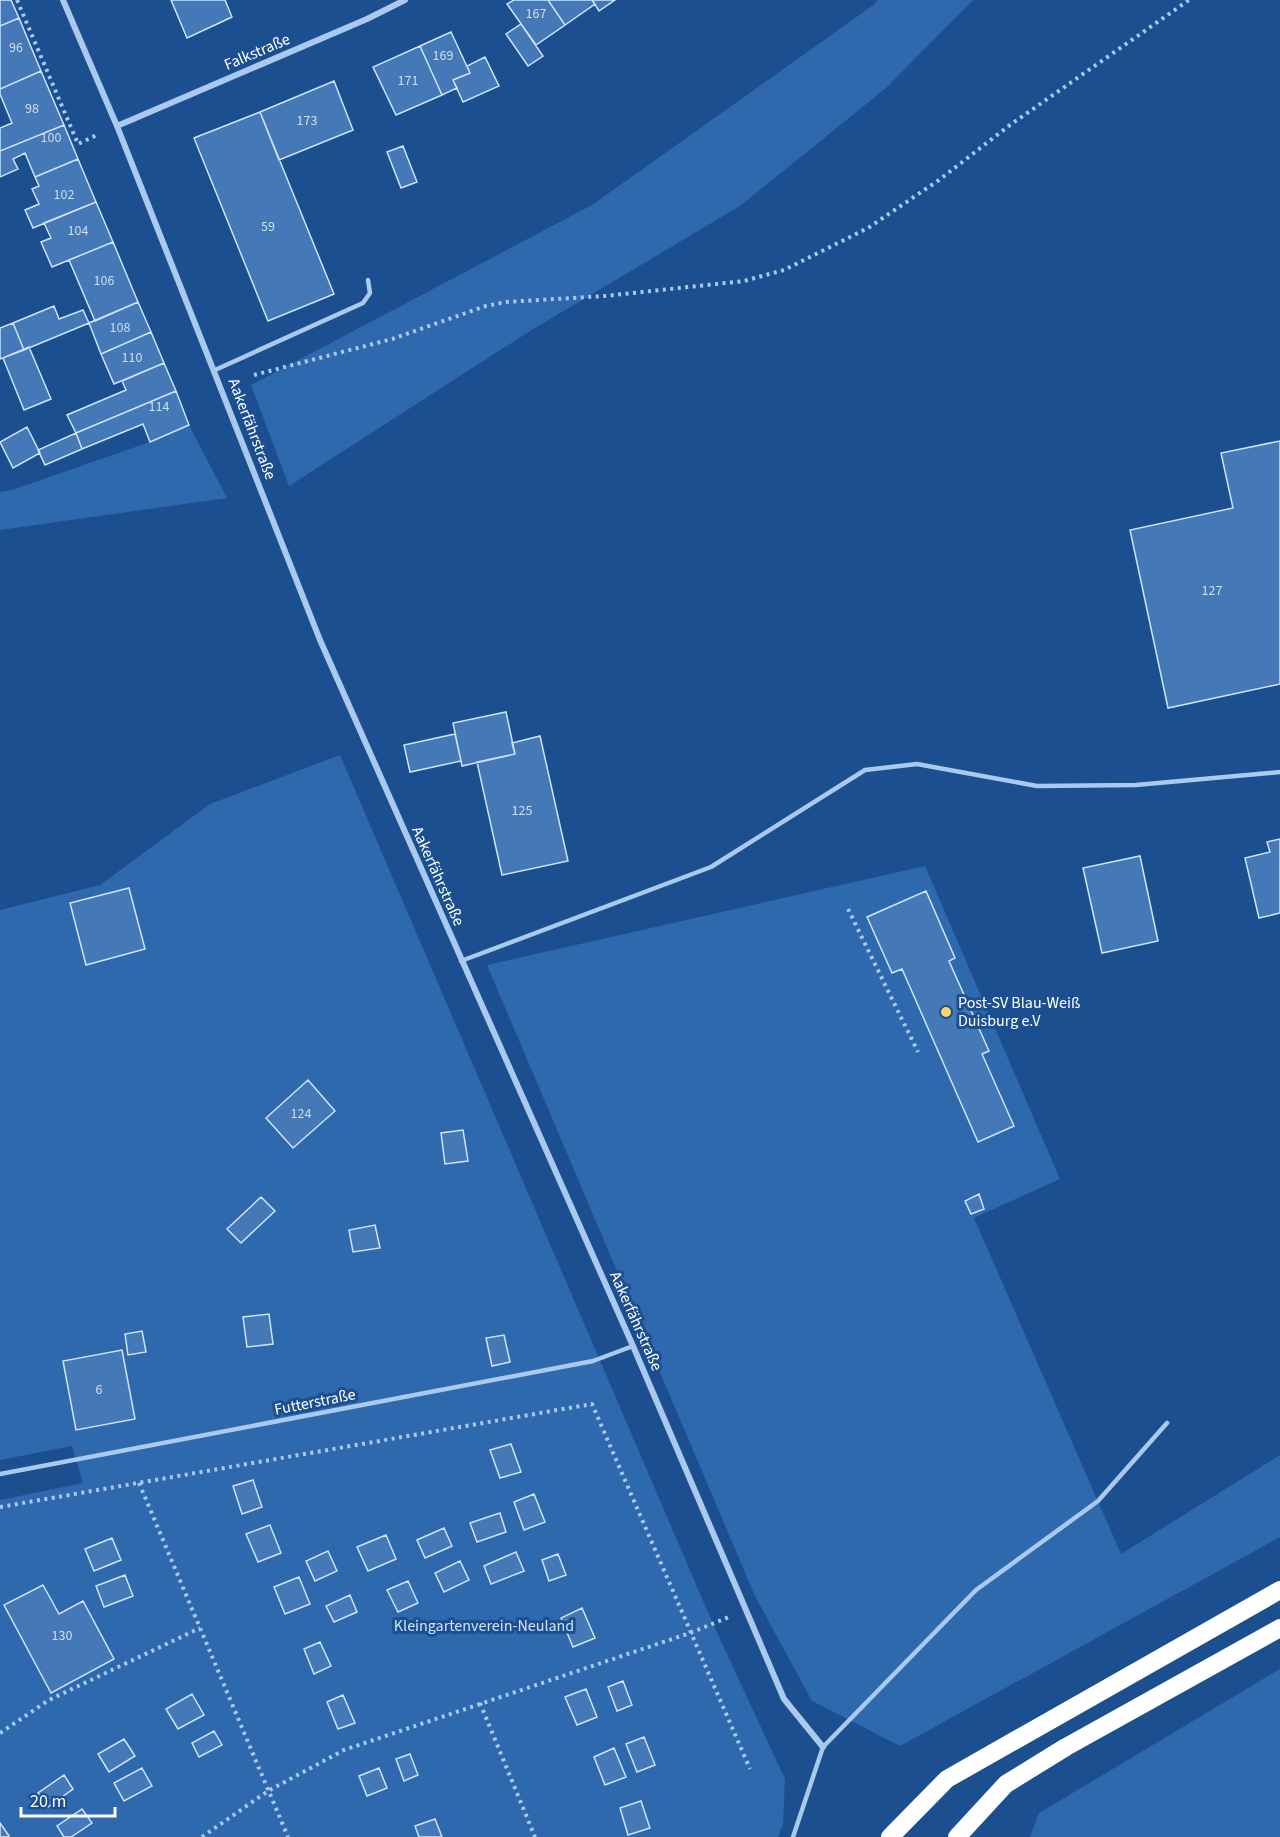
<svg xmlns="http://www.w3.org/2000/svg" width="1280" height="1837" font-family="'Source Sans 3',sans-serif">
  <rect width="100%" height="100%" fill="#1b4f8f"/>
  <path fill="#2e69ad" d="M878,0h95l-87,88 -146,118 -210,125 -241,155 -38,-101 341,-180 280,-199z
    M189,425l38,73 -227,32v-38l12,-2 138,-48z
    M340,755l373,869 72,155 -2,45 -5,13h-778v-337l83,-17 -11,-37 -72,14v-550l100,-25 110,-81z
    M925,866l135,313 -86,39 147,336 159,-99v82l-380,209 -88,-45 -57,-105 -268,-631z
    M1280,1669v168h-250l9,-24z"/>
  <path fill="#4478b7" stroke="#cfe3fa" stroke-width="1.5" d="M0,0h11l8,18 -19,8z
    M171,0h54l7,17 -45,21z
    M514,0h34l17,25 -29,20 -29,-41z
    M548,0h44l3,4 -30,21z
    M592,0h23l-16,11z
    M19,18l22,53 -41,18v-63z
    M521,24l22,32 -15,10 -22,-32z
    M451,32l19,41 -17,7 4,8 -15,7 -22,-49z
    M420,46l22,49 -46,20 -23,-48z
    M485,57l14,29 -36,16 -10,-22 17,-7 -3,-7z
    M41,71l23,54 -64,26v-23l12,-5 -12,-29v-5z
    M334,81l19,49 -74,30 -19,-48z
    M260,112l74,182 -66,27 -74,-183z
    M64,125l14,34 -43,18 -10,-24 -12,6 5,10 -18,8v-26z
    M403,146l14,36 -16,6 -14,-36z
    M78,159l18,43 -63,26 -8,-18 14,-6 -7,-15 7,-3 -4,-9z
    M96,202l17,40 -61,25 -11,-25 10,-4 -7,-15z
    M113,242l25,60 -43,19 -26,-61z
    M138,302l13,30 -50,22 -12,-31z
    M54,306l5,13 24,-9 6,13 -65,27 -11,-27z
    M13,323l11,27 -24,9v-31z
    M151,332l13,31 -50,21 -13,-30z
    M29,347l22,52 -27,11 -21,-52z
    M164,363l12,28 -100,42 -9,-18 59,-25 -4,-9z
    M176,391l13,34 -39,17 -7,-18 -61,25 -6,-16z
    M27,427l13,26 -27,15 -13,-26z
    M76,433l6,16 -37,16 -7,-15z
    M1280,441v243l-112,24 -38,-178 103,-22 -12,-55z
    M506,712l9,42 -53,12 -9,-43z
    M455,734l6,27 -51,11 -6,-27z
    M540,736l28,125 -66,14 -25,-113 38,-8 -3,-11z
    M1280,839v74l-21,5 -14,-60 25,-6 -3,-10z
    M1140,856l18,85 -56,12 -19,-85z
    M129,888l16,61 -59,16 -16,-62z
    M926,891l29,67 -6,3 40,90 -7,3 32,72 -36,16 -76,-173 -10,4 -25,-56z
    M308,1080l27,31 -42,37 -27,-30z
    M463,1130l5,31 -23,3 -4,-31z
    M979,1194l5,15 -13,5 -6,-13z
    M261,1197l14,14 -34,32 -14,-14z
    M375,1225l5,23 -27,4 -4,-22z
    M269,1314l4,30 -26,3 -4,-30z
    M142,1331l4,21 -18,3 -3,-21z
    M504,1335l6,27 -18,4 -6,-28z
    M122,1350l13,69 -59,11 -13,-69z
    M511,1444l10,28 -21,6 -10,-28z
    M253,1480l9,27 -20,7 -9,-28z
    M534,1494l11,28 -21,8 -10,-28z
    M500,1513l6,19 -29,10 -7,-19z
    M270,1525l11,28 -23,9 -12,-28z
    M444,1528l8,18 -27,12 -8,-18z
    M386,1535l10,24 -28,12 -11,-24z
    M112,1538l9,22 -27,11 -9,-22z
    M328,1551l9,20 -22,10 -9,-20z
    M516,1552l8,19 -33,13 -7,-18z
    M558,1554l8,21 -17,6 -7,-21z
    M460,1561l9,19 -25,12 -9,-19z
    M125,1575l8,21 -29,11 -8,-21z
    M299,1577l11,27 -25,10 -11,-27z
    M408,1581l10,22 -20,9 -11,-22z
    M43,1585l16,29 24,-13 31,58 -63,34 -47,-88z
    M350,1595l7,17 -23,10 -8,-16z
    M582,1608l13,30 -22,9 -12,-29z
    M320,1642l11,24 -17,8 -10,-25z
    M623,1681l9,24 -15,6 -9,-24z
    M586,1689l11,28 -20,8 -12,-28z
    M192,1694l12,21 -26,14 -12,-20z
    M343,1695l12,28 -17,6 -11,-27z
    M214,1731l8,14 -23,12 -7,-14z
    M644,1737l11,28 -18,7 -11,-28z
    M124,1739l11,17 -26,16 -11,-18z
    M614,1748l12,29 -21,8 -11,-28z
    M410,1754l8,21 -14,6 -8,-22z
    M142,1768l10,18 -28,15 -10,-18z
    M379,1768l8,20 -20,8 -8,-20z
    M64,1775l9,14 -25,18 -10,-14z
    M641,1801l9,27 -22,7 -8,-27z
    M82,1809l10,14 -21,14h-7l-7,-11z
    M435,1819l7,18h-23l-4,-11z
    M0,1823l9,13 -2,1h-7z"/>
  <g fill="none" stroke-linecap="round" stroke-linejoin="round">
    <path stroke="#a9c9ee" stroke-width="4" stroke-dasharray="3 4.5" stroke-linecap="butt" d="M17,0l61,144 21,-10
      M254,375l138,-36 94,-33 20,-4 99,-6 139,-15 40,-11 84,-42 71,-48 71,-55 179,-125
      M848,909l70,143
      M139,1483l149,354
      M0,1507l592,-103 158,365
      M480,1703l55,134
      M0,1733l49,-33 151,-72
      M202,1837l66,-46 76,-41 346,-117 39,-16"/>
    <path stroke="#a9c9ee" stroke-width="4.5" d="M215,370l148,-67 7,-10 -2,-13
      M461,961l250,-94 154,-97 52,-6 120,22 99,-1 144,-13
      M0,1474l593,-113 40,-15
      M793,1837l30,-90 153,-157 122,-89 69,-78"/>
    <path stroke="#a9c9ee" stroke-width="6" d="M63,0l54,126 203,514 313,706 151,353 39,48
      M117,126l250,-107 38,-19"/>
    <path stroke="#fff" stroke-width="18" d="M890,1837l57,-58 333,-189
      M957,1837l49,-53 60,-37 214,-119"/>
  </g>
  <circle fill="#ffd166" stroke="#1b4f8f" stroke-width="2" cx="946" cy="1012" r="6"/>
  <g text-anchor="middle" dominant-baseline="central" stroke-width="6" stroke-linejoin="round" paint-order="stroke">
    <g font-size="14" fill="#d0dded">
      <text x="536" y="14">167</text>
      <text x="16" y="48">96</text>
      <text x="443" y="56">169</text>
      <text x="408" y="81">171</text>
      <text x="32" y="109">98</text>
      <text x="307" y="121">173</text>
      <text x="51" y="138">100</text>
      <text x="64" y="195">102</text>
      <text x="268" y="227">59</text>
      <text x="78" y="231">104</text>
      <text x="104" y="281">106</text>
      <text x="120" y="328">108</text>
      <text x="132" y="358">110</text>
      <text x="159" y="407">114</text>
      <text x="1212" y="591">127</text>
      <text x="522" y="811">125</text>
      <text x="301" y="1114">124</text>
      <text x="99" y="1390">6</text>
      <text x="62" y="1636">130</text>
    </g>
    <g font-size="16" fill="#fff" stroke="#1b4f8f">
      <text transform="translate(257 52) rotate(-23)">Falkstraße</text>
      <text transform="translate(252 429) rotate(69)">Aakerfährstraße</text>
      <text transform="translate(438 876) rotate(66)">Aakerfährstraße</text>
      <text transform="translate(636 1321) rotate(66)">Aakerfährstraße</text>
      <text transform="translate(315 1402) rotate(-11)">Futterstraße</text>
    </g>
    <g font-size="16" fill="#fff" stroke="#1b4f8f" text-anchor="start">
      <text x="958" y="1003">Post-SV Blau-Weiß<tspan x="958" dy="18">Duisburg e.V</tspan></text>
    </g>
    <g font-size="16" fill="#cfe3fa" stroke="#1b4f8f">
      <text x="484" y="1626">Kleingartenverein-Neuland</text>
    </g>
  </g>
  <path d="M21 1807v9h94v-9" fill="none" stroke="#ffffff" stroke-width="3"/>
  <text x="30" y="1807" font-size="18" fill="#ffffff" stroke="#1b4f8f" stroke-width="4.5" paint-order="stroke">20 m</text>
</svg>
